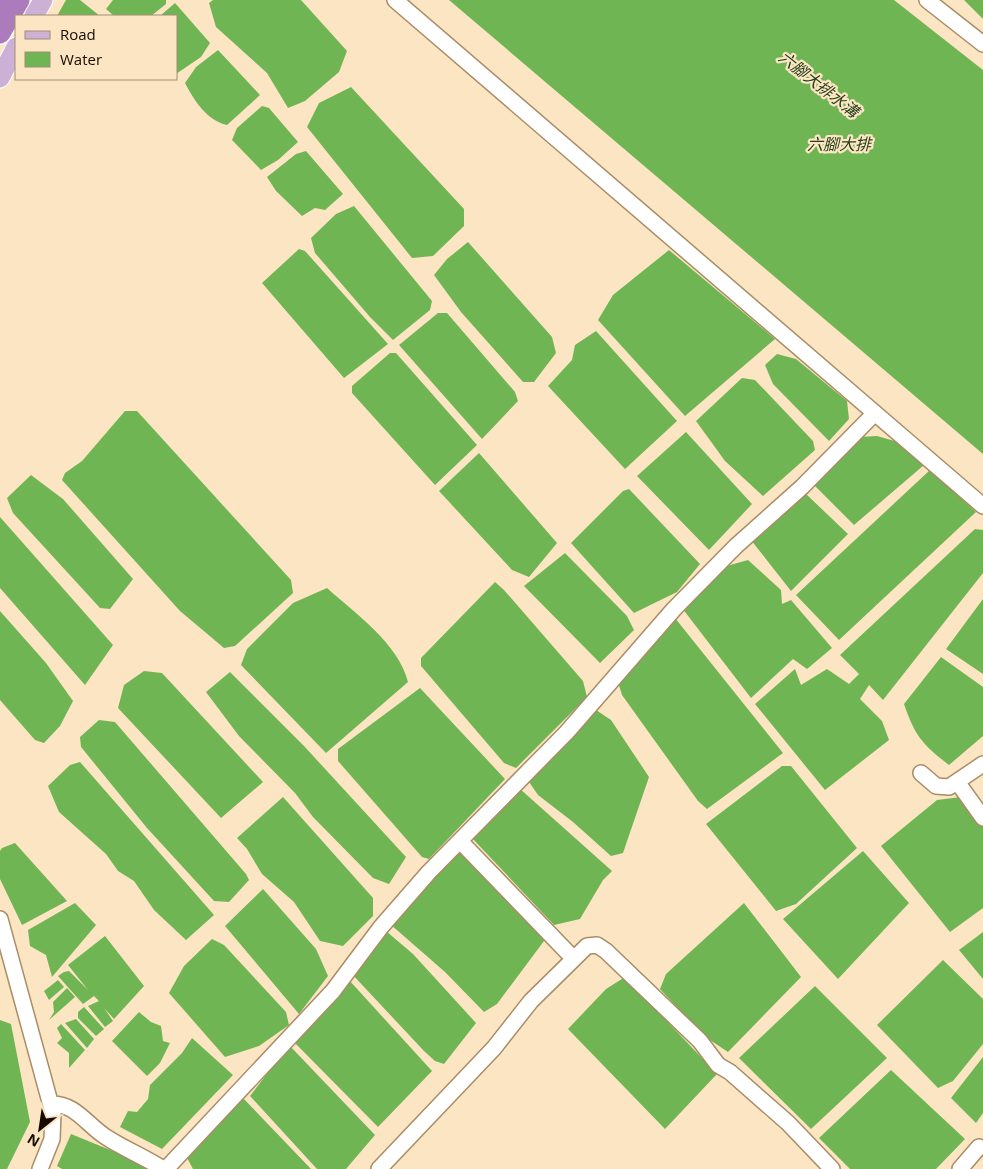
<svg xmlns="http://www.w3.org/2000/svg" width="983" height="1169" font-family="'Open Sans','Noto Sans TC',sans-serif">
  <rect width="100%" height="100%" fill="#fce5c3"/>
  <path fill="#70b554" d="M66,0h14l20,16h-43z
    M113,0h53v4l-15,12h-37l-8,-7z
    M213,0h88l46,51 -8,21 -34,29 -17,7 -21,-35 -51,-46 -7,-24z
    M449,0h445l89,70v384z
    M964,0h19v19z
    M175,3l35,40 -9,14 -25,17v-58h-16z
    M218,50l42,45 -33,30c-21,-5 -33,-25 -42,-42l11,-16z
    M351,87l113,122v17l-31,30 -21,2 -105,-131 12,-24z
    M262,106l7,2 29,34 -20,18 -17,10 -29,-30 5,-12z
    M306,151l37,43 -18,16 -10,-2 -13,8 -26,-25 -9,-14 29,-23z
    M354,206l78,95 -2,9 -37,30 -23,-23 -55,-64 -4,-15 25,-24z
    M468,242l84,95 4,16 -22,29h-11l-62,-70 -27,-37 13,-16z
    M299,249l6,2 83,93 -44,34 -82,-95z
    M669,250l106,89 -90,77 -87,-96 15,-25z
    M438,313h9l68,79 3,9 -36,38 -83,-94z
    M596,331l81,90 -52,48 -77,-83 24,-26 3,-15z
    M390,353h6l81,92 -42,40 -83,-92v-7z
    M777,354l19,5 51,42 2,18 -20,22 -56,-57 -8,-19z
    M742,378l13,2 58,61 2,9 -52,46 -38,-35 -29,-40z
    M125,411h12l154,169 2,13 -58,53 -11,2 -44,-37 -118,-131 3,-7 17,-12z
    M686,432l66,72 -43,46 -72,-74z
    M877,436l21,6 26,23 -70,60 -41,-41 46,-47z
    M479,453l78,90 -28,34 -17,-7 -73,-79z
    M930,470l46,42 -137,128 -43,-45z
    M31,475l32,24 70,80 -23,30 -10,-1 -87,-95 -6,-15z
    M629,489l71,75 -23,28 -43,21 -63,-70 52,-52z
    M806,494l42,40 -57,57 -40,-51z
    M0,517l113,128 -28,40 -85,-97z
    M975,529l8,1v43l-100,127 -14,-15 -9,14 22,22 7,19 -64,50 -70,-86 40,-35 6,16 26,-16 22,15 10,-10 -19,-19z
    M565,553l62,63 7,14 -34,33 -76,-77z
    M748,560l33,30 1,14 9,-4 41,48 -25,21 -14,-10 -42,39 -69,-90 41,-41z
    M495,582l9,8 79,91 4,16 -71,71 -12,-5 -83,-97v-8z
    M327,588c29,26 71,55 81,94l-82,71 -85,-88 6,-16 46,-46z
    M983,599v75l-37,-25z
    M0,611l46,52 27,38 -13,25 -16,17 -9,-3 -35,-40z
    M675,618l108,135 -76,56 -9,-8 -76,-106 -5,-16z
    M941,657l42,30v49l-34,29c-27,-21 -34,-29 -45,-61z
    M144,671l18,2 101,109 -42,36 -103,-110 6,-23z
    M230,672l74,74 102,111 -17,27 -16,-6 -60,-61 -18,-24 -56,-57 -33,-44z
    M420,688l85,91 -76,80 -7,-2 -84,-96v-12z
    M593,708l18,12 38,57 -26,76 -12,3 -38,-34 -35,-27 -11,-16z
    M99,720l16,2 131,152 3,6 -20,22 -15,-1 -67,-73 -66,-81 -1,-10z
    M80,762l134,153 -28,25 -32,-30 -20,-29 -16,-10 -12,-17 -47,-42 -11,-26 22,-21z
    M782,766h9l66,82 -61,56 -20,7 -70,-87z
    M519,788l93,83 -9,9 -23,39 -26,6 -83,-88z
    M283,797l90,101v18l-30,30 -23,-5 -26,-39 -32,-28 -15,-25 -10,-11z
    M961,797l22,29v82l-33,24 -69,-86 56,-46z
    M15,843l52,58 -45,24 -22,-46v-28l2,-3z
    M460,847l81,85 3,9 -47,63 -13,8 -39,-40 -55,-48z
    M863,851l46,52 -71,76 -55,-60z
    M263,889l53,60 12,27 -29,38 -74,-88z
    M75,903l21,22 -44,52 -6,-22 -16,-9 -2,-16z
    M744,903l57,74 -73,75 -24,-16 -44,-47 6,-15z
    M386,931l27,23 63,69 -32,41 -9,-3 -11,-10 -73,-78z
    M983,932v47l-24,-29z
    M105,936l39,50 -30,33 -10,-11 9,13 -8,6 -17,-21 11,-5 -5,-5 -11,8 -25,-28 6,-4 5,-1 19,19 -20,-25z
    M212,939l12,6 62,67 3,13 -30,21 -34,11 -56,-64 15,-27z
    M943,960l40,39v45l-30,37 -15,7 -61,-63z
    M625,977l92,97 -52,55 -97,-100 38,-40z
    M348,979l84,92 -54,56 -85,-86z
    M58,980l6,7 -15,13 -5,-9z
    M815,986l72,72 -76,71 -72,-71z
    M67,988l8,9 -26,23 5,-8 -1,-10z
    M84,1007l20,22 -8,7 -18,-18v-6z
    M139,1012l12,10 10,4 2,15 7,2 -10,20 -13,13 -35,-35z
    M76,1019l18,20 -7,9 -22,-25z
    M0,1020l11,4 19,98 -23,47h-7z
    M61,1024l24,26 -16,18v-15l-12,-10 5,-5 -5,-10z
    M192,1038l41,37 -71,74 -42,-22 8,-16 9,1 11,-13 2,-14 32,-32z
    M289,1045l86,90 -29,34h-29l-67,-73z
    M983,1057v56l-7,10 -25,-25z
    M891,1070l74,69 -29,30h-86l-31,-31z
    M242,1097l69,72h-118l-8,-15z
    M71,1134l54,22 25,13h-88l-5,-3z"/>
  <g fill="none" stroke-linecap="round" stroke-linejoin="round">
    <g stroke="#a88d65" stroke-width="18">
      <path id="minor" d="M395,0l588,506
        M927,0l56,44
        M921,773l15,13 13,1 34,-23
        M958,783l25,35
        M460,841l113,117
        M0,919l53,194 -1,26 -12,30
        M51,1104c24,-1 36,21 55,33 18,12 39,20 57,32
        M166,1169l167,-178 48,-64 48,-55 138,-140 107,-123 62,-63 66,-59 73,-74
        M379,1169l115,-121 37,-47 56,-55 10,-1 9,6 94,90 18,24 12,7 58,51 44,46
        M960,1169l19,-22"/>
    </g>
    <g stroke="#fff" stroke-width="21">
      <path id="major" d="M34,16l9,-16
        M0,78l16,-31"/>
    </g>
    <g stroke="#fff" stroke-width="24">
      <path id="highway" d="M0,1l1,-1
        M0,33l19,-33"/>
    </g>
    <use href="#minor" stroke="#fff" stroke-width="15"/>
    <use href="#major" stroke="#cdb0d6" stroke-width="19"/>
    <use href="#highway" stroke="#ab7bbb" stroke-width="21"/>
  </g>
  <g text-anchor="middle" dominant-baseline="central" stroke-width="4.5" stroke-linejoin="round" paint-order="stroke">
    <g font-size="16" font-style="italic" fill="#243f19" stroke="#fce5c3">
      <text transform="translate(819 84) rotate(38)">六腳大排水溝</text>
      <text x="839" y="144">六腳大排</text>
    </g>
  </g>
  <rect x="15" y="15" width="162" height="65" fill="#fce5c3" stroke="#a08e75"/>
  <rect x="25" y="31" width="25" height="8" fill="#cdb0d6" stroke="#a08e75"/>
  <text x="60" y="40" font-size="15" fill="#150b00">Road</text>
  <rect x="25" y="52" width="25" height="15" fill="#70b554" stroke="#a08e75"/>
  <text x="60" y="65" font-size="15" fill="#150b00">Water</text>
  <g transform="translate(40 1129) rotate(210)" stroke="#fce5c3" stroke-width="4" paint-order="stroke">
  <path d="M0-4L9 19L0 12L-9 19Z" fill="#150b00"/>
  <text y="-8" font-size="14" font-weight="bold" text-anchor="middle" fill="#150b00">N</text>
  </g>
</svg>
